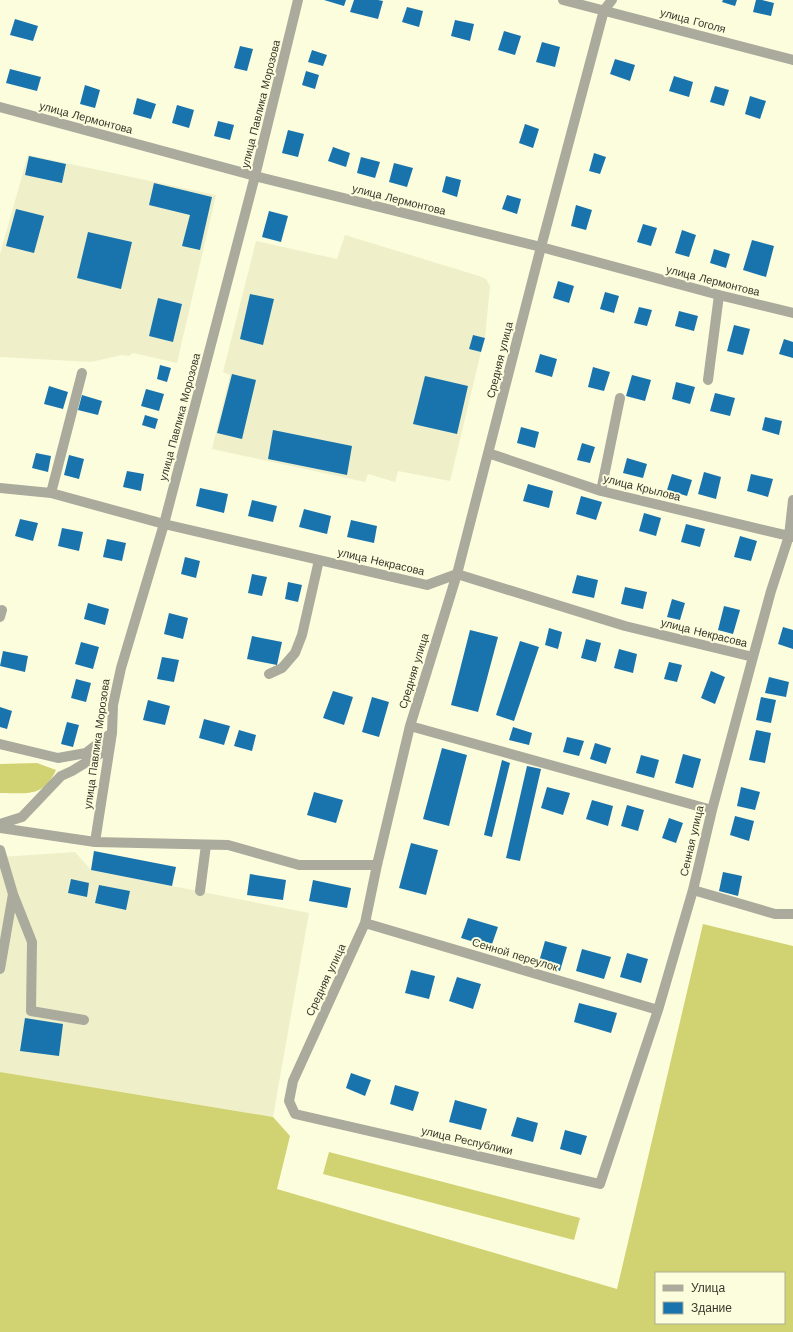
<svg xmlns="http://www.w3.org/2000/svg" width="793" height="1332" font-family="'Work Sans',sans-serif">
  <rect width="100%" height="100%" fill="#fcfddd"/>
  <path fill="#eff0ca" d="M28,155l188,40 -39,168 -44,-10 -4,3 -7,-1 -31,7 -91,-5v-103z
    M345,235l134,41 7,3 4,7 -5,52 -12,-3 -4,14 12,3 -31,129 -52,-10 -3,11 -27,-8 -3,8 -153,-33 18,-74 -7,-3 33,-131 81,18z
    M75,852l16,18 218,43 -36,204 -273,-45v-215z"/>
  <path fill="#d1d271" fill-rule="evenodd" d="M37,763l19,7c-13,28 -29,23 -56,23v-29z
    M703,924l90,22v386h-793v-260l273,45 17,19 -13,53 340,100zM656,1273h128v50h-128z
    M329,1152l251,66 -6,22 -251,-66z"/>
  <path fill="#1974ad" d="M324,0h22l-2,6z
    M354,0h24l5,1 -5,18 -28,-7z
    M723,0h14l-2,6 -13,-4z
    M756,0h6l12,3 -3,13 -18,-4z
    M407,7l16,4 -4,16 -17,-5z
    M15,19l23,7 -5,15 -23,-6z
    M455,20l19,4 -4,17 -19,-5z
    M504,31l17,5 -6,19 -17,-5z
    M542,42l18,5 -5,20 -19,-5z
    M240,46l13,3 -6,22 -13,-3z
    M312,50l15,5 -4,11 -15,-4z
    M615,59l20,6 -5,16 -20,-7z
    M10,69l31,8 -4,14 -31,-8z
    M306,71l13,4 -4,14 -13,-4z
    M674,76l19,6 -4,15 -20,-6z
    M85,85l15,5 -5,18 -15,-4z
    M715,86l14,4 -5,16 -14,-4z
    M750,96l16,5 -6,18 -15,-5z
    M137,98l19,6 -5,15 -18,-5z
    M177,105l17,5 -5,18 -17,-5z
    M218,121l16,4 -4,15 -16,-4z
    M525,124l14,5 -6,19 -14,-5z
    M288,130l16,4 -6,23 -16,-4z
    M333,147l17,6 -4,14 -18,-6z
    M594,153l12,4 -6,17 -11,-3z
    M29,156l37,8 -4,19 -37,-8z
    M361,157l19,5 -5,16 -18,-5z
    M394,163l19,5 -6,19 -18,-5z
    M446,176l15,4 -4,17 -15,-5z
    M154,183l58,14 -12,53 -18,-4 8,-31 -41,-10z
    M507,195l14,4 -4,15 -15,-5z
    M576,205l16,5 -6,20 -15,-4z
    M16,209l28,7 -10,37 -28,-7z
    M269,211l19,5 -7,26 -19,-5z
    M643,224l14,4 -6,18 -14,-4z
    M682,230l14,5 -7,22 -14,-4z
    M88,232l44,10 -11,47 -44,-11z
    M752,240l22,6 -8,31 -23,-7z
    M714,249l16,5 -4,14 -16,-5z
    M558,281l16,5 -5,17 -16,-5z
    M605,292l14,4 -5,17 -14,-4z
    M250,294l24,5 -11,46 -23,-6z
    M158,298l24,6 -9,38 -24,-6z
    M639,307l13,3 -5,16 -13,-3z
    M679,311l19,5 -4,15 -19,-5z
    M734,325l16,4 -7,26 -16,-4z
    M473,335l12,3 -4,14 -12,-3z
    M784,339l9,3v16l-14,-4z
    M540,354l17,5 -5,18 -17,-5z
    M160,365l11,3 -4,14 -10,-3z
    M593,367l17,5 -6,19 -16,-4z
    M232,374l24,6 -14,59 -25,-6z
    M632,375l19,5 -6,21 -19,-5z
    M425,376l43,10 -11,48 -44,-10z
    M676,382l19,5 -5,17 -18,-5z
    M49,386l19,6 -5,17 -19,-5z
    M146,389l18,5 -5,17 -18,-5z
    M715,393l20,5 -5,18 -20,-5z
    M82,395l20,6 -4,14 -20,-5z
    M145,415l13,4 -3,10 -13,-4z
    M765,417l17,4 -3,14 -17,-5z
    M521,427l18,5 -4,16 -18,-5z
    M273,430l79,16 -5,29 -79,-16z
    M582,443l13,4 -5,16 -13,-3z
    M36,453l15,3 -3,16 -16,-4z
    M69,455l15,4 -5,20 -15,-4z
    M627,458l20,6 -4,14 -20,-5z
    M127,471l17,3 -3,17 -18,-4z
    M704,472l17,5 -5,22 -18,-5z
    M672,474l20,6 -5,16 -20,-6z
    M751,474l22,5 -5,18 -21,-6z
    M528,484l25,7 -4,17 -26,-7z
    M200,488l28,6 -4,19 -28,-7z
    M581,496l21,6 -6,18 -20,-6z
    M252,500l25,6 -4,16 -25,-6z
    M304,509l27,7 -4,18 -28,-7z
    M644,513l17,5 -5,18 -17,-5z
    M20,519l18,4 -5,18 -18,-5z
    M351,520l26,6 -3,17 -27,-6z
    M686,524l19,5 -5,18 -19,-5z
    M62,528l21,4 -4,19 -21,-5z
    M740,536l17,5 -6,20 -17,-4z
    M107,539l19,4 -4,18 -19,-4z
    M185,557l15,4 -4,17 -15,-4z
    M252,574l15,3 -5,19 -14,-3z
    M577,575l21,5 -4,18 -22,-5z
    M288,582l14,3 -4,17 -13,-3z
    M625,587l22,5 -4,17 -22,-5z
    M672,599l13,4 -5,17 -13,-3z
    M88,603l21,6 -4,16 -21,-6z
    M724,606l16,4 -7,24 -15,-4z
    M169,613l19,5 -5,21 -19,-5z
    M783,627l10,3v19l-15,-5z
    M549,628l13,4 -4,17 -13,-4z
    M470,630l28,7 -20,75 -27,-7z
    M252,636l30,6 -5,23 -30,-6z
    M586,639l15,4 -5,19 -15,-4z
    M520,641l19,6 -25,74 -18,-6z
    M81,642l18,5 -6,22 -18,-5z
    M619,649l18,5 -4,19 -19,-5z
    M3,651l25,5 -3,16 -25,-6z
    M162,657l17,3 -5,22 -17,-3z
    M669,662l13,3 -5,17 -13,-3z
    M711,671l14,6 -10,27 -14,-6z
    M769,677l20,5 -3,15 -21,-4z
    M76,679l15,4 -5,19 -15,-4z
    M333,691l20,6 -9,28 -21,-7z
    M372,697l17,5 -10,35 -17,-5z
    M761,697l15,3 -5,23 -15,-3z
    M148,700l22,6 -5,19 -22,-5z
    M0,707l12,4 -5,18 -7,-2z
    M204,719l26,7 -6,19 -25,-7z
    M67,722l12,3 -6,22 -12,-3z
    M513,727l19,6 -3,12 -20,-5z
    M239,730l17,5 -4,16 -18,-5z
    M756,730l15,3 -6,30 -16,-3z
    M567,737l17,4 -5,15 -16,-4z
    M595,743l16,5 -5,16 -16,-5z
    M442,748l25,7 -18,71 -26,-7z
    M683,754l18,5 -8,29 -18,-5z
    M641,755l18,5 -5,18 -18,-5z
    M502,760l8,3 -18,74 -8,-2z
    M527,766l14,3 -21,92 -14,-3z
    M547,787l23,6 -7,22 -22,-7z
    M741,787l19,5 -5,18 -18,-4z
    M314,792l29,8 -7,23 -29,-8z
    M592,800l21,6 -5,20 -22,-7z
    M627,805l17,5 -6,21 -17,-5z
    M735,816l19,5 -5,20 -19,-6z
    M669,818l14,5 -7,20 -14,-5z
    M411,843l27,7 -12,45 -27,-7z
    M94,851l82,16 -4,19 -81,-16z
    M723,872l19,4 -4,20 -19,-5z
    M250,874l36,6 -3,20 -36,-5z
    M71,879l18,4 -2,14 -19,-4z
    M313,880l38,8 -4,20 -38,-7z
    M99,885l31,6 -4,19 -31,-7z
    M468,918l30,9 -7,20 -30,-9z
    M545,941l22,6 -7,24 -22,-6z
    M582,949l29,8 -7,22 -28,-8z
    M627,953l21,6 -7,24 -21,-6z
    M411,970l24,6 -6,23 -24,-6z
    M457,977l24,7 -8,25 -24,-8z
    M579,1003l38,10 -6,20 -37,-11z
    M25,1018l38,6 -4,32 -39,-5z
    M351,1073l20,7 -6,16 -19,-8z
    M395,1085l24,7 -6,19 -23,-7z
    M455,1100l32,9 -6,21 -32,-8z
    M517,1117l21,6 -5,19 -22,-6z
    M565,1130l22,6 -6,19 -21,-6z"/>
  <g fill="none" stroke-linecap="round" stroke-linejoin="round">
    <path stroke="#aaaa9d" stroke-width="10" d="M563,0l230,60
      M612,0l-8,10 -63,237 -84,327 -47,152 -33,139 -12,58 -72,158 -4,20 6,13 305,70 58,-174 35,-120 19,-80 41,-153 18,-66 18,-55 4,-36
      M0,107l255,69 286,71 178,48 74,18
      M708,380l11,-85
      M488,453l113,38 192,46
      M0,488l51,5 113,31 263,61 30,-11 168,52 128,31
      M601,491l19,-93
      M51,493l31,-120
      M0,617l2,-7
      M269,674l13,-6 13,-15 7,-18 17,-75
      M410,726l302,84
      M0,744l58,14 28,-5 23,-18
      M0,824l22,-7 39,-41 11,-5 28,-17 9,-16
      M0,828l95,14 133,3 71,20h78
      M95,842l17,-109 1,-28 8,-37 43,-144 91,-348 43,-176
      M0,850l13,44 -13,75
      M693,890l82,24h18
      M200,891l6,-46
      M13,894l19,48 -1,69 53,9
      M365,923l293,87"/>
  </g>
  <g text-anchor="middle" dominant-baseline="central" stroke-width="4" stroke-linejoin="round" paint-order="stroke">
    <g font-size="11" fill="#37372b" stroke="#fcfddd">
      <text transform="translate(693 21) rotate(15)">улица Гоголя</text>
      <text transform="translate(261 104) rotate(-76)">улица Павлика Морозова</text>
      <text transform="translate(86 118) rotate(15)">улица Лермонтова</text>
      <text transform="translate(399 200) rotate(14)">улица Лермонтова</text>
      <text transform="translate(713 281) rotate(14)">улица Лермонтова</text>
      <text transform="translate(500 360) rotate(-76)">Средняя улица</text>
      <text transform="translate(180 417) rotate(-75)">улица Павлика Морозова</text>
      <text transform="translate(642 488) rotate(14)">улица Крылова</text>
      <text transform="translate(381 562) rotate(13)">улица Некрасова</text>
      <text transform="translate(704 633) rotate(14)">улица Некрасова</text>
      <text transform="translate(414 671) rotate(-73)">Средняя улица</text>
      <text transform="translate(97 744) rotate(-82)">улица Павлика Морозова</text>
      <text transform="translate(692 841) rotate(-77)">Сенная улица</text>
      <text transform="translate(515 955) rotate(17)">Сенной переулок</text>
      <text transform="translate(326 980) rotate(-65)">Средняя улица</text>
      <text transform="translate(467 1141) rotate(13)">улица Республики</text>
    </g>
  </g>
  <rect x="655" y="1272" width="130" height="52" fill="#fcfddd" stroke="#adae96"/>
  <rect x="663" y="1285" width="20" height="6" fill="#aaaa9d" stroke="#adae96"/>
  <text x="691" y="1292" font-size="12" fill="#37372b">Улица</text>
  <rect x="663" y="1302" width="20" height="12" fill="#1974ad" stroke="#adae96"/>
  <text x="691" y="1312" font-size="12" fill="#37372b">Здание</text>
</svg>
